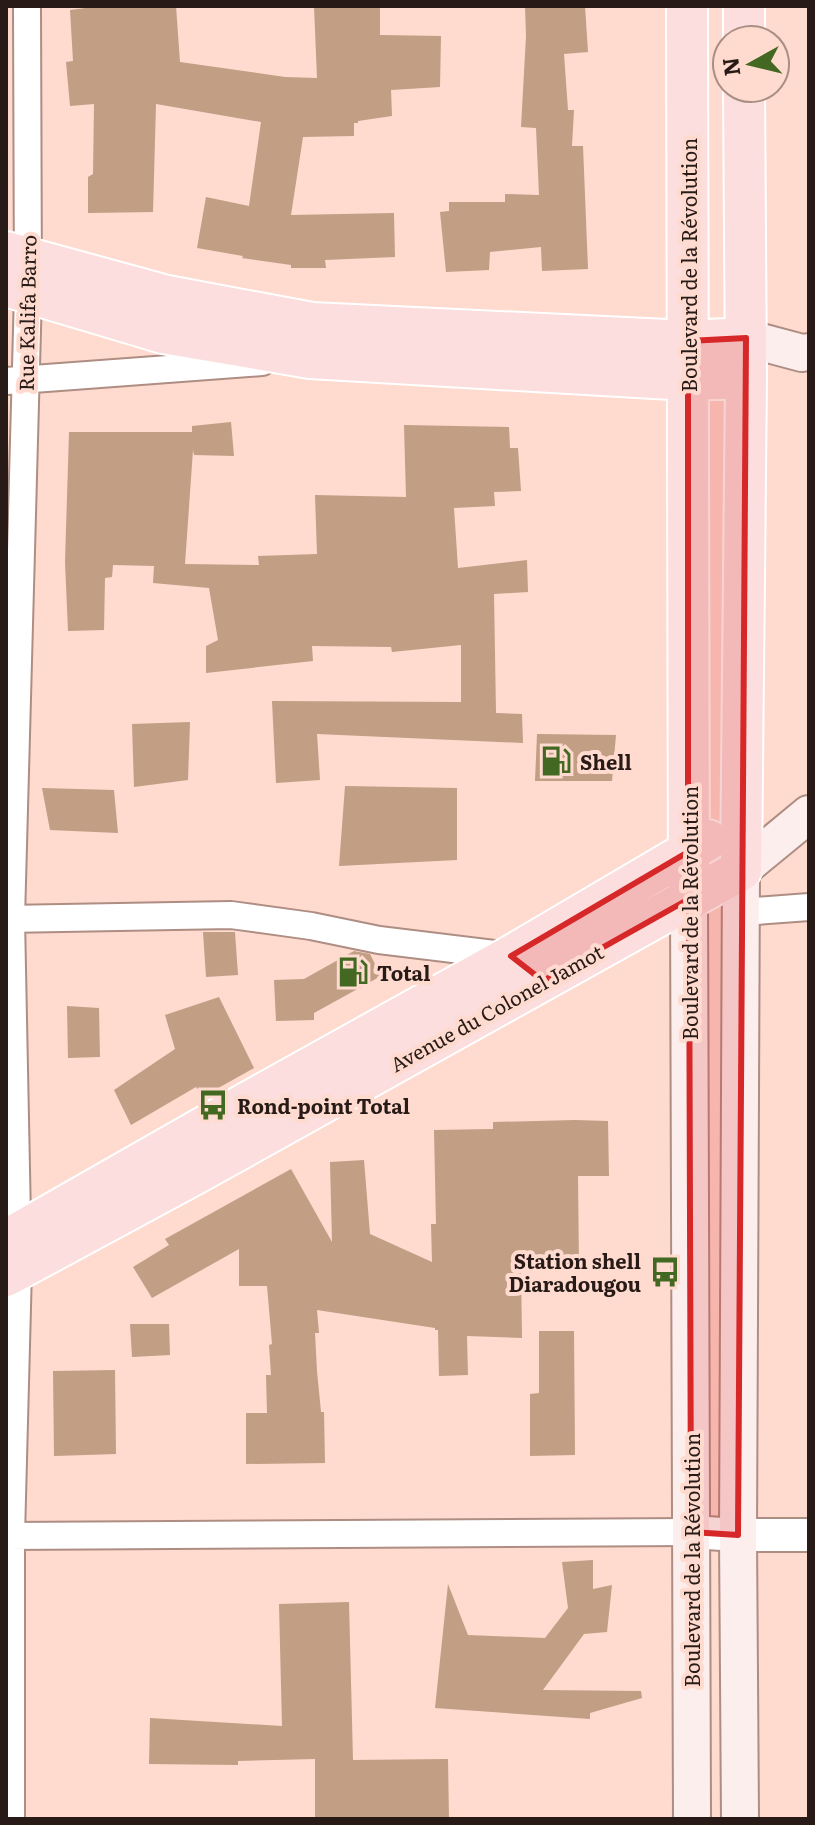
<svg xmlns="http://www.w3.org/2000/svg" width="815" height="1825" font-family="Literata,serif">
  <rect width="100%" height="100%" fill="#fedacf"/>
  <path fill="#c19e84" d="M101,6h7l1,2 67,-2 4,56 105,15 32,1 -3,-72h66v29l61,1 -1,51 -49,3 1,26 -34,5v2h-4v13l-51,1 -12,78 103,-2 1,44 -70,3 1,8h-35v-3l-49,-7 1,-2 -46,-8 9,-51 43,9 12,-84 -105,-18 -3,108 -65,1v-36l5,-3 1,-70 -24,2 -4,-44 7,-1 -3,-51z
    M525,6h60l3,46 -24,2 4,56h6l-2,36h11l5,123 -46,2 -1,-24 -51,5 -1,18 -43,2 -6,-60 9,-1v-9h56v-8l34,1 -3,-67 -15,-1 5,-91z
    M231,422l3,34 -40,-1 -1,-5 -8,114 74,1 -1,-9 59,-2 -2,-59 91,2 -2,-72 105,2 1,21h8l3,43 -27,1 1,14 -41,2 4,60 69,-8 1,32 -34,2 2,119 26,1 1,29 -206,-9 3,46 -44,3 -4,-82 189,1v-57l-69,7 -1,-5 -79,-1 1,15 -107,12v-27l12,-6 -9,-52 -56,-5 1,-17 -41,-1 -1,12 -7,1 -1,52 -36,1 -3,-69 4,-130h123v-6z
    M190,722l-2,58 -54,7 -2,-63z
    M537,734l79,1 -4,46h-77z
    M345,786l112,2v72l-118,6z
    M42,788l72,2 4,43 -68,-3z
    M203,932h32l3,43 -32,2z
    M354,951l16,3 11,22 -67,37v7l-38,1 -2,-41 30,-1z
    M219,997l35,71 -50,28 -8,-9 -65,38 -17,-35 61,-41 -10,-34z
    M67,1006l32,2 1,49 -32,1z
    M575,1120l33,1 1,55h-31l1,93 -58,1 1,68 -55,-2 1,39 -29,1 -1,-46h-3v-2l-118,-18 2,23h-4l2,38 4,41h3l1,51 -79,1v-51h21l-1,-38h5l-2,-30 3,-1 -5,-58h-28v-37l-87,49 -19,-31 36,-22 -4,-6 126,-70 41,73 -2,-80 34,-2 6,74 62,28 -1,-38h5l-2,-94 59,-1v-7z
    M130,1324h39l1,31 -38,2z
    M539,1331h35l1,124 -45,1v-62l9,-1z
    M115,1370l1,84 -62,2 -1,-85z
    M593,1560v29l19,-4 -5,47 -23,2 -41,56 98,1 1,7 -52,15v6l-155,-11 13,-124 20,51 77,3 23,-30 -6,-46z
    M349,1602l4,158 95,-1 1,60h-134v-60l-77,2v4l-89,-1 1,-46 132,8 -3,-122z"/>
  <g fill="none" stroke-linecap="round" stroke-linejoin="round">
    <g stroke="#ae8d83" stroke-width="30">
      <path id="minor" d="M6,381l256,-19
        M742,912l67,-5
        M6,919l225,-4 80,11 68,14 132,16
        M6,1536l685,-4
        M11,1819v-283l7,-267 -7,-350 17,-626 -1,-287"/>
    </g>
    <g stroke="#ae8d83" stroke-width="36">
      <path id="tertiary" d="M691,1532l47,3h71"/>
    </g>
    <g stroke="#ae8d83" stroke-width="40">
      <path id="secondary" d="M746,338l56,15 7,-1
        M689,899l3,920
        M740,1819l-2,-284 3,-665 68,-56"/>
    </g>
    <g stroke="#fff" stroke-width="44">
      <path id="primary" d="M687,6l2,893
        M744,6v34
        M6,252l161,44 145,27 376,18 58,-3
        M6,286l157,47 147,25 378,22 58,-2
        M6,1240l219,-125 286,-159 197,-116
        M6,1276l189,-102 546,-304 5,-492 -2,-290"/>
    </g>
    <use href="#minor" stroke="#fff" stroke-width="26"/>
    <use href="#tertiary" stroke="#fff" stroke-width="32"/>
    <use href="#secondary" stroke="#fdeeee" stroke-width="36"/>
    <use href="#primary" stroke="#fbdedd" stroke-width="40"/>
  </g>
  <path fill="#d62828" fill-opacity="0.2" stroke="#d62828" stroke-width="6" stroke-linejoin="round" d="M746,338l-8,1197 -47,-3 -2,-633 -146,82 -32,-25 177,-104v-511z"/>
  <defs>
    <g id="fuel-bare" transform="scale(2.4)"><path d="M-5.5-6h7V0h2V4h1.3V-2.5L3-4.5l.8-.8L6-3V5H2.5V1h-1V6h-7ZM-4.2-4.7v3.2H.2V-4.7Z" fill="#436821" stroke="#fedacf" stroke-width="2.5" paint-order="stroke"/></g>
    <g id="bus-bare" transform="scale(2.4)"><path d="M-5-6H5V4H4V6H2V4H-2V6H-4V4H-5ZM-3.5-4V0h7V-4ZM-3.5 1.2v1.5H-2V1.2ZM2 1.2v1.5H3.5V1.2Z" fill="#436821" stroke="#fedacf" stroke-width="2.5" paint-order="stroke"/></g>
  </defs>
  <g fill-rule="evenodd">
    <use href="#fuel-bare" x="556" y="761"/>
    <use href="#fuel-bare" x="353" y="972"/>
    <use href="#bus-bare" x="213" y="1105"/>
    <use href="#bus-bare" x="665" y="1272"/>
  </g>
  <g text-anchor="middle" dominant-baseline="central" stroke-width="8" stroke-linejoin="round" paint-order="stroke">
    <g font-size="20" fill="#281b17" stroke="#fedacf">
      <text transform="translate(688 265) rotate(-90)">Boulevard de la Révolution</text>
      <text transform="translate(26 313) rotate(-89)">Rue Kalifa Barro</text>
      <text transform="translate(689 913) rotate(-90)">Boulevard de la Révolution</text>
      <text transform="translate(496 1007) rotate(-29)">Avenue du Colonel Jamot</text>
      <text transform="translate(691 1560) rotate(-90)">Boulevard de la Révolution</text>
    </g>
    <g font-size="20" font-weight="bold" fill="#281b17" stroke="#fedacf" text-anchor="start">
      <text x="580" y="761">Shell</text>
      <text x="377" y="972">Total</text>
      <text x="237" y="1105">Rond-point Total</text>
      <text x="641" y="1260" text-anchor="end">Station shell<tspan x="641" dy="23">Diaradougou</tspan></text>
    </g>
  </g>
  <rect width="815" height="1825" fill="none" stroke="#281b17" stroke-width="16"/>
  <g transform="translate(751 64) rotate(262)"><circle r="38" fill="#fedacf" stroke="#a88e85" stroke-width="2"/>
  <path d="M0-6L14 30L0 20L-14 30Z" fill="#436821"/>
  <text y="-12" font-size="22" font-weight="bold" text-anchor="middle" fill="#281b17">N</text>
  </g>
</svg>
